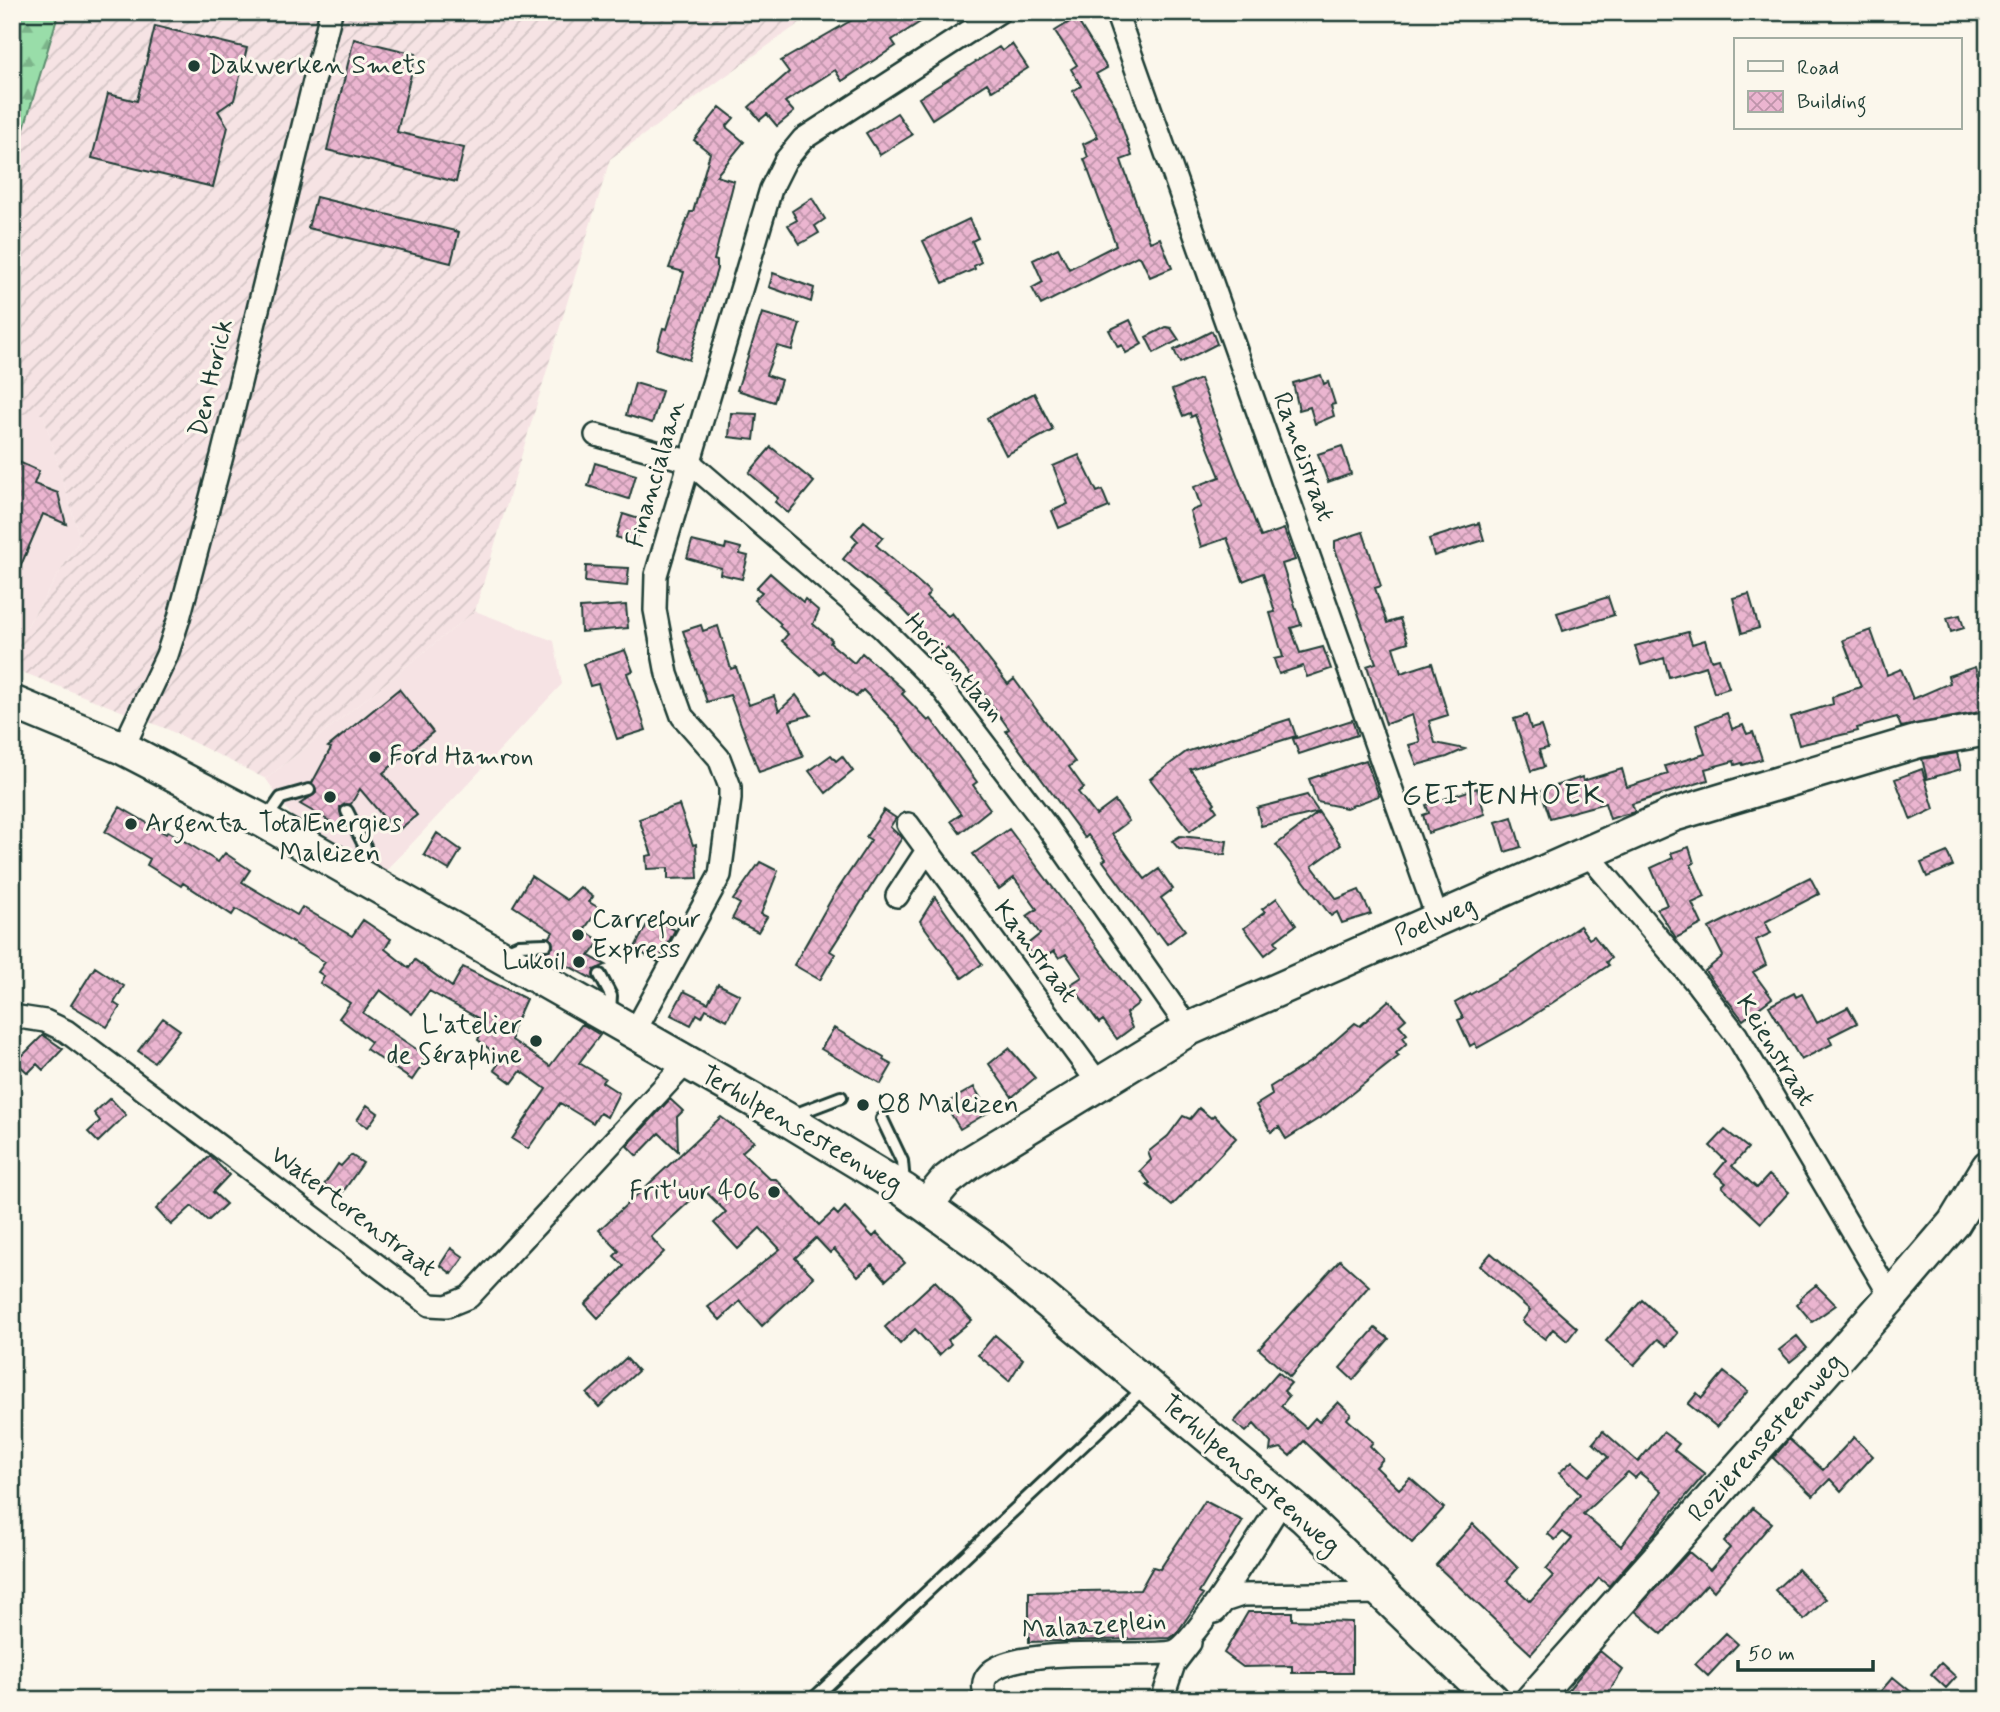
<svg xmlns="http://www.w3.org/2000/svg" width="2000" height="1712" font-family="Mynerve,sans-serif">
  <defs>
    <pattern id="industrial-furrows" width="10" height="10" patternUnits="userSpaceOnUse" patternTransform="scale(1.75)"><rect width="10" height="10" fill="#f6e3e4"/><path d="M-1 1l2-2M0 10L10 0M9 11l2-2" fill="none" stroke="#d2c4c4"/></pattern>
    <pattern id="forest-firs" width="22" height="20" patternUnits="userSpaceOnUse" patternTransform="scale(1.75)"><rect width="22" height="20" fill="#99dda9"/><path d="M5 1l3.5 6h-7zM16 11l3.5 6h-7z" fill="#7cb48a"/></pattern>
    <pattern id="building-cross-hatch" width="8" height="8" patternUnits="userSpaceOnUse" patternTransform="scale(1.75)"><rect width="8" height="8" fill="#ebb5d0"/><path d="M0 0l8 8M0 8l8-8" fill="none" stroke="#be94aa"/></pattern>
  </defs>
  <rect width="100%" height="100%" fill="#fbf7ec"/>
  <filter id="ink" filterUnits="userSpaceOnUse"><feTurbulence type="fractalNoise" baseFrequency=".0143" numOctaves="2"/><feDisplacementMap in="SourceGraphic" scale="14" xChannelSelector="R" yChannelSelector="G"/><feConvolveMatrix kernelMatrix="1 2 1 2 8 2 1 2 1" color-interpolation-filters="sRGB"/></filter>
  <g filter="url(#ink)">
    <path fill="#f6e3e4" d="M43,413l37,126 -68,112v-237z
      M475,611l79,30 8,43 -178,189 -89,-52 -29,-42z"/>
    <path fill="url(#industrial-furrows)" d="M59,12h756l-205,147 -135,452 -209,168 -99,-50 -155,-61v-17l68,-112 -37,-125h-31v-246z"/>
    <path fill="url(#forest-firs)" stroke="#5c8d6e" stroke-width="2" d="M12,12h47l-47,156z"/>
    <path fill="url(#building-cross-hatch)" stroke="#1f3d34" stroke-width="2" fill-rule="evenodd" d="M866,12h70l-44,28 4,6 -54,35 -7,-11 -50,32 9,10 -17,14 -10,-12 -7,6 -11,-13 40,-35 -8,-11z
      M1076,18l31,50 -11,6 19,31 17,51 -11,4 29,82 10,-4 12,30 -22,9 -9,-19 -4,-2 -96,49 -9,-17 11,-6 -10,-22 25,-12 11,21 47,-24 -32,-86 4,-2 -5,-13 15,-7 -25,-46 8,-5 -10,-17 6,-4 -22,-34z
      M155,26l92,22 -13,52 -16,11 10,16 -15,60 -121,-29 16,-64 29,7z
      M354,39l62,15 -19,78 67,16 -8,34 -129,-32z
      M1012,44l16,24 -36,23 -5,-8 -55,36 -13,-21 80,-51 3,4z
      M720,107l14,11 -8,9 18,15 -28,34 18,5 -20,79 3,1v8l-28,91 -32,-11 6,-21 4,1 17,-57 -15,-4 21,-56h3l17,-59 -16,-13z
      M897,113l15,22 -32,20 -14,-22z
      M316,197l143,35 -8,31 -143,-35z
      M812,198l13,21 -10,7 4,7 -19,11 -12,-19 9,-5 -5,-9z
      M969,219l9,19 -6,3 9,21 -7,4 1,3 -32,14 -20,-42z
      M773,273l41,15 -3,14 -42,-15z
      M762,313l38,11 -8,26 -15,-4 -11,29 15,5 -7,22 -37,-12z
      M1130,320l12,24 -16,9 -4,-8 -4,2 -9,-17z
      M1166,327l5,1 8,12 -25,13 -8,-16z
      M1212,331l5,13 -37,19 -6,-13z
      M1321,375l3,9 4,-2 7,22 -4,1 3,11 -19,8 -5,-17 -11,3 -6,-27z
      M1200,379l61,158 23,-8 11,31 -13,4 19,61 -10,3 9,25 23,-6 8,22 -24,8 -4,-11 -24,8 -5,-15 9,-2 -13,-44 5,-1 -12,-39 -20,8 -16,-43 -26,9 -11,-36 11,-4 -7,-20 26,-10 -25,-62 -4,2 -1,-4 -7,3 -11,-26z
      M635,383l27,8 -10,32 -26,-8z
      M1034,393l19,37 -47,25 -19,-37z
      M731,413l26,1 -3,26 -25,-3z
      M1342,446l9,28 -23,8 -10,-28z
      M771,447l43,35 -26,31 -13,-11 3,-4 -29,-25z
      M1079,455l18,37 5,-2 7,17 -50,21 -7,-17 16,-7 -15,-38z
      M12,459l27,12 -5,13 24,9 8,31 -23,-10 -31,72z
      M595,463l41,12 -7,24 -41,-13z
      M623,514l19,6 -8,23 -18,-6z
      M864,521l19,16 -7,8 54,47 -4,5 22,19 4,-3 56,71 6,-5 61,83 -6,5 15,21 -6,4 18,23 19,-14 14,20 -17,13 33,45 14,-10 14,20 -12,9 24,32 -18,14 -9,-12 -2,2 -53,-73 3,-2 -18,-24 -3,3 -79,-107 3,-2 -41,-57 -21,-24 -4,4 -43,-46 -57,-47 15,-18 -6,-6z
      M1479,523l5,17 -50,16 -5,-17z
      M1363,532l18,54 -6,2 12,35 13,-4 8,23 -15,5 8,26 31,-10 16,52 -19,6 6,22 30,6 -18,8 -30,8 -8,-20 11,-3 -8,-27 -26,9 -19,-58 9,-3 -41,-114v-8z
      M692,541l33,8 1,-5 15,4 -1,6 8,2 -6,23 -22,-5 1,-6 -34,-10z
      M586,566l43,2 -2,18 -42,-4z
      M770,573l33,29 2,-3 14,12 -6,13 19,16 -2,3 24,20 8,-10 43,38 -3,3 26,27 3,-2 46,63 -4,3 17,24 -30,24 -9,-12 10,-7 -63,-88 -35,-36 -7,7 -31,-26 -4,4 -39,-34 6,-7 -9,-8 2,-2 -27,-24 8,-8 -6,-4z
      M1749,594l10,34 -17,5 -9,-35z
      M1608,597l6,18 -51,16 -6,-18z
      M626,605l2,23 -47,4 -1,-24z
      M1960,615l4,13 -13,4 -4,-14z
      M701,625l2,6 15,-5 13,43 5,-2 13,38 25,-9 5,15 17,-16 15,20 -21,6 13,36 -44,15 -29,-77 -23,7 -24,-71z
      M1871,630l16,45 14,-6 12,30 37,-16 -2,-7 27,-9 11,37 -1,7 -84,16 -4,-10 -40,11 1,3 -59,14 -8,-28 42,-13 -1,-6 6,-4 23,-7 -18,-47z
      M1688,632l4,12 13,-4 6,20 8,-2 10,30 -15,5 -8,-27 -37,11 -5,-19 -23,7 -6,-19z
      M625,650l8,21 -6,2 19,57 -29,9 -19,-55 -8,2 -7,-22z
      M399,689l34,43 -50,41 34,42 -21,17 -36,-43 -9,15 -11,3 2,12 -4,7 -38,-22 16,-11 -4,-10 19,-35 -3,-1z
      M1727,713l5,16 11,-4 4,9 6,-2 9,27 -19,6 -1,-2 -7,2 -1,-4 -29,8 3,11 -76,24 3,8 -16,4 -9,3 -5,-16 -55,15 -9,-27 41,-14 1,4 39,-12 5,18 41,-13 -3,-8 40,-12 -9,-29z
      M1527,715l4,14 10,-3 7,22 -9,2 5,17 -13,4 -17,-52z
      M1290,719l6,17 -106,33 25,34 -2,2 4,6 -27,20 -40,-52 36,-27z
      M1352,720l5,15 -58,19 -6,-15z
      M1957,753l4,16 -34,10 -5,-20z
      M831,755l5,6 6,-5 11,15 -27,22 -17,-22z
      M1366,760l13,36 -33,12 -29,-6 -8,-23z
      M1922,769l12,40 -23,11 -16,-41z
      M1477,788l8,26 -57,19 -5,-18 6,-2 -3,-8z
      M1307,795l34,50 -29,21 25,33 22,-9 12,24 -29,9 -5,-11 -6,4 -55,-71 43,-33 -58,14 -4,-18z
      M679,805l14,40 3,-1 2,34 -30,1v-11l-21,1 -1,-13 6,-1 -13,-36z
      M120,807l46,27 2,-3 50,31 7,-9 25,17 -8,12 55,33 5,-8 50,29 11,-16 28,19 -6,10 24,19 6,-8 37,27 11,-20 63,32 -14,31v10l38,26 32,-42 18,11 -21,28 26,15 -3,4 17,11 -12,24 -7,-4 -7,10 -33,-20 -32,46 -16,-10 34,-50 -25,-18 -9,12 -18,-13 8,-11 -24,-19 7,-18 -56,-31 -17,23 -32,-24 -17,23 62,42v6l-13,19 -46,-31 5,-7 -32,-24 11,-15 -30,-20 4,-7 -6,-4 7,-10 -89,-53 -4,6 -49,-32 -2,3 -34,-21 3,-6 -45,-27z
      M884,810l12,8 -6,9 12,11 -72,113 5,3 -15,26 -26,-15 38,-67 39,-58 -5,-3z
      M1512,817l9,30 -16,5 -9,-30z
      M1009,829l130,174 -13,10 6,15 -15,11 -14,-19 -4,3 -28,-39 11,-7 -16,-23 -7,4 -5,-7 -16,12 -13,-17 15,-12 -13,-18 10,-7 -23,-31 -15,11 -26,-35z
      M437,833l24,17 -12,20 -25,-15z
      M1180,836l47,5 -2,14 -46,-6 -7,-8z
      M1689,847l5,16 -3,2 14,32 -13,6 10,21 -26,14 -19,-29 10,-4 -16,-37 22,-10 -2,-5z
      M1947,852l6,14 -26,11 -6,-14z
      M760,862l18,9 -17,43 6,3 -9,15 -26,-13 8,-15 -7,-4z
      M531,876l36,24 13,-13 13,10 -4,5 10,6 -15,22 16,11 -11,15 17,9 -12,5v10l-51,-28 10,-5 -3,-10 3,-5 -40,-26z
      M1810,877l9,17 -54,28 6,11 -15,7 10,25 -13,7 19,26 -29,22 -38,-49 18,-15 -14,-28z
      M935,897l47,67 -20,14 -42,-57z
      M1277,898l19,27 -21,16 3,4 -13,10 -21,-27 21,-16 -3,-3z
      M651,917l24,13 -17,32 -24,-13z
      M1580,926l9,13 5,-3 17,22 -5,4 3,3 -87,58 -45,25 -2,-5 -5,3 -12,-26 5,-2 -8,-15 65,-36z
      M95,967l29,19 -10,17 6,4 -13,20 -36,-22z
      M718,984l22,11 -13,25 -21,-11 -4,8 -5,-3 -6,11 -20,-10 13,-24 24,12z
      M1794,993l2,4 6,-3 15,29 31,-16 9,16 -28,14 3,7 -31,16 -32,-54z
      M1389,1000l17,19 -7,6 8,9 -4,3 4,6 -11,10 3,3 -73,58 -40,25 -7,-12 -8,5 -15,-27 16,-10 -2,-8 43,-27 42,-37 5,3z
      M163,1018l17,12 -26,32 -16,-11z
      M834,1028l50,29 -1,3 9,5 -11,19 -60,-35z
      M43,1035l20,14 -20,21 -6,-6 -9,9 -12,-11z
      M1009,1048l26,30 -23,19 -23,-33z
      M974,1087l15,25 -29,17 -15,-25z
      M110,1098l16,17 -28,27 -10,-10 12,-11 -6,-8z
      M670,1099l13,12 -6,6 1,34 -19,-18 -22,23 -10,-10z
      M367,1105l11,8 -10,14 -11,-7z
      M1199,1108l12,10 3,-3 22,23 -64,68 -25,-21 3,-2 -10,-12 11,-11 -3,-8 20,-16 15,-20 7,3z
      M721,1117l33,24 -12,11 28,27h6l43,46 15,-14 4,4 7,-8 28,30 4,-4 28,30 -19,17 -14,-16 -14,12 -24,-27 -4,4 -14,-15 -21,20 19,19 -52,49 -22,-25 -20,19 -12,-13 72,-58 -20,-21 -22,21 -24,-26 12,-11 -23,-23 -52,48 13,15 -66,66 -13,-14 39,-38 -10,-10 5,-5 -20,-21z
      M1725,1130l23,18 -16,18 25,22 12,-13 20,17 -28,31 -39,-36 4,-4 -11,-9 11,-13 -16,-15z
      M351,1155l12,8 -23,33 -16,-11 14,-21 3,2z
      M210,1156l19,19 -16,17 13,12 -18,17 -16,-15 -21,19 -15,-16z
      M451,1248l13,9 -12,17 -12,-9z
      M1491,1253l86,75 -10,13 -14,-12 -8,10 -23,-18 8,-11 -50,-44z
      M1340,1260l29,26 -79,91 -31,-28z
      M935,1281l37,39 -24,20 3,4 -12,11 -24,-26 -15,15 -15,-17z
      M1816,1285l20,20 -24,17 -15,-18 4,-4 -1,-2z
      M1642,1300l36,33 -11,13 -9,-7 -24,26 -28,-24z
      M1375,1328l14,11 -36,41 -13,-12z
      M995,1335l28,24 -14,22 -31,-26z
      M1797,1336l10,12 -17,14 -11,-12z
      M626,1358l12,13 -39,36 -12,-13z
      M1278,1372l13,11 -7,8 5,5 -8,10 25,22 9,-10 4,4 19,-20 13,12 -4,5 26,23 -3,4 13,13 -7,8 23,22 11,-11 34,30 -32,35 -108,-102 -14,15 -9,-8 -11,3 1,-8 -17,-19 -8,8 -12,-10z
      M1724,1372l24,19 -31,36 -29,-23 9,-11 5,5z
      M1603,1431l35,31 25,-30 16,12 -5,6 31,24 -96,112 -10,-8 -68,76 -95,-89 37,-41 45,44 -11,12 23,21 23,-25 -7,-7 26,-30 -9,-7 -8,8 -7,-6 32,-40 -21,-21 13,-12 17,15 19,-19 -15,-14zM1628,1472l7,6 5,-5 22,18 -41,55 -38,-32z
      M1854,1437l19,19 -32,35 -11,-12 -17,17 -40,-38 16,-19 34,31z
      M1205,1501l38,20 -44,72 4,2 -27,39 -6,4 -141,4v-50l111,-2 13,-23 7,2z
      M1753,1508l19,15 -58,68 -7,-7 -45,50 -27,-23 54,-59 21,18 20,-22 -6,-6z
      M1798,1569l28,30 -22,21 -29,-30z
      M1248,1612h44v8l60,2v51h-60v-7l-49,1 -19,-14z
      M1726,1633l12,11 -30,32 -13,-12z
      M1600,1651l23,19 -18,28 -10,-7 -6,9h-29z
      M1941,1663l15,14 -10,11 -15,-14z
      M1893,1677l28,23h-48z"/>
    <g fill="none" stroke-linecap="round" stroke-linejoin="round">
      <g stroke="#1f3d34" stroke-width="16">
        <path id="lane" d="M347,811l18,36 -11,21
          M267,818l14,-20 28,-8
          M505,951l14,-6 27,-1
          M600,975l11,21 -1,16
          M791,1116l50,-19
          M882,1119l20,42 2,22
          M812,1700l332,-312"/>
      </g>
      <g stroke="#1f3d34" stroke-width="26">
        <path id="street" d="M1116,12l322,908
          M596,435l92,26 194,167 59,59 105,138 143,204
          M123,748l44,-93 12,-37 43,-162 109,-444
          M908,824l191,260
          M1587,853l111,132 39,51 154,261
          M897,896l29,-44
          M12,1016l33,5 21,10 364,274 17,1 22,-9 217,-234
          M634,1033l86,-158 10,-76v-12l-11,-29 -37,-42 -15,-42 -12,-64 1,-35 115,-386 14,-28 18,-22 196,-127
          M1215,1612l9,-11 18,-6 142,-2
          M988,1700c-36,-64 163,-39 187,-49 21,-9 91,-125 108,-151
          M1162,1700l12,-36 16,-21"/>
      </g>
      <g stroke="#1f3d34" stroke-width="37">
        <path id="secondary" d="M12,702l111,46 142,74 520,296 119,72 76,55 324,272 189,183
          M926,1205l20,-24 22,-17 221,-135 484,-214 246,-74 69,-12
          M1532,1700l359,-403 63,-74 34,-56"/>
      </g>
      <use href="#lane" stroke="#fbf7ec" stroke-width="10"/>
      <use href="#street" stroke="#fbf7ec" stroke-width="21"/>
      <use href="#secondary" stroke="#fbf7ec" stroke-width="32"/>
    </g>
  </g>
  <g fill="#1f3d34" stroke="#fbf7ec" stroke-width="2.5">
    <circle cx="194" cy="66" r="7"/>
    <circle cx="375" cy="757" r="7"/>
    <circle cx="330" cy="797" r="7"/>
    <circle cx="131" cy="824" r="7"/>
    <circle cx="578" cy="935" r="7"/>
    <circle cx="579" cy="962" r="7"/>
    <circle cx="536" cy="1041" r="7"/>
    <circle cx="863" cy="1105" r="7"/>
    <circle cx="774" cy="1192" r="7"/>
  </g>
  <g text-anchor="middle" dominant-baseline="central" stroke-width="6" stroke-linejoin="round" paint-order="stroke">
    <g font-size="26" fill="#1f3d34" stroke="#fbf7ec" text-anchor="start">
      <text x="208" y="66">Dakwerken Smets</text>
      <text x="389" y="757">Ford Hamron</text>
      <text x="145" y="824">Argenta</text>
      <text x="330" y="824" text-anchor="middle">TotalEnergies<tspan x="330" dy="30">Maleizen</tspan></text>
      <text x="592" y="920">Carrefour<tspan x="592" dy="30">Express</tspan></text>
      <text x="565" y="962" text-anchor="end">Lukoil</text>
      <text x="522" y="1026" text-anchor="end">L'atelier<tspan x="522" dy="30">de Séraphine</tspan></text>
      <text x="877" y="1105">Q8 Maleizen</text>
      <text x="760" y="1192" text-anchor="end">Frit'uur 406</text>
    </g>
    <g font-size="26" fill="#1f3d34" stroke="#fbf7ec">
      <text transform="translate(212 378) rotate(-77)">Den Horick</text>
      <text transform="translate(1303 457) rotate(70)">Rameistraat</text>
      <text transform="translate(656 474) rotate(-74)">Financialaan</text>
      <text transform="translate(954 668) rotate(48)">Horizontlaan</text>
      <text transform="translate(1435 921) rotate(-24)">Poelweg</text>
      <text transform="translate(1035 952) rotate(53)">Kamstraat</text>
      <text transform="translate(1775 1051) rotate(58)">Keienstraat</text>
      <text transform="translate(801 1130) rotate(30)">Terhulpensesteenweg</text>
      <text transform="translate(353 1212) rotate(37)">Watertorenstraat</text>
      <text transform="translate(1766 1438) rotate(-48)">Rozierensesteenweg</text>
      <text transform="translate(1250 1475) rotate(41)">Terhulpensesteenweg</text>
      <text transform="translate(1094 1626) rotate(-4)">Malaazeplein</text>
    </g>
    <g font-size="30" letter-spacing="2" fill="#1f3d34" stroke="#fbf7ec">
      <text x="1504" y="795">GEITENHOEK</text>
    </g>
  </g>
  <rect width="2000" height="1712" fill="none" stroke="#fbf7ec" stroke-width="42"/>
  <rect x="21" y="21" width="1958" height="1670" fill="none" stroke="#1f3d34" stroke-width="2.5" filter="url(#ink)"/>
  <rect x="1734" y="38" width="228" height="91" fill="#fbf7ec" stroke="#a3ada2" stroke-width="2"/>
  <rect x="1748" y="61" width="35" height="10" fill="#fbf7ec" stroke="#a3ada2" stroke-width="2"/>
  <text x="1797" y="74" font-size="21" fill="#1f3d34">Road</text>
  <rect x="1748" y="91" width="35" height="21" fill="url(#building-cross-hatch)" stroke="#a3ada2" stroke-width="2"/>
  <text x="1797" y="108" font-size="21" fill="#1f3d34">Building</text>
  <path d="M1738 1660v10h135v-10" fill="none" stroke="#1f3d34" stroke-width="3.5"/>
  <text x="1748" y="1660" font-size="21" fill="#1f3d34" stroke="#fbf7ec" stroke-width="5" paint-order="stroke">50 m</text>
</svg>
